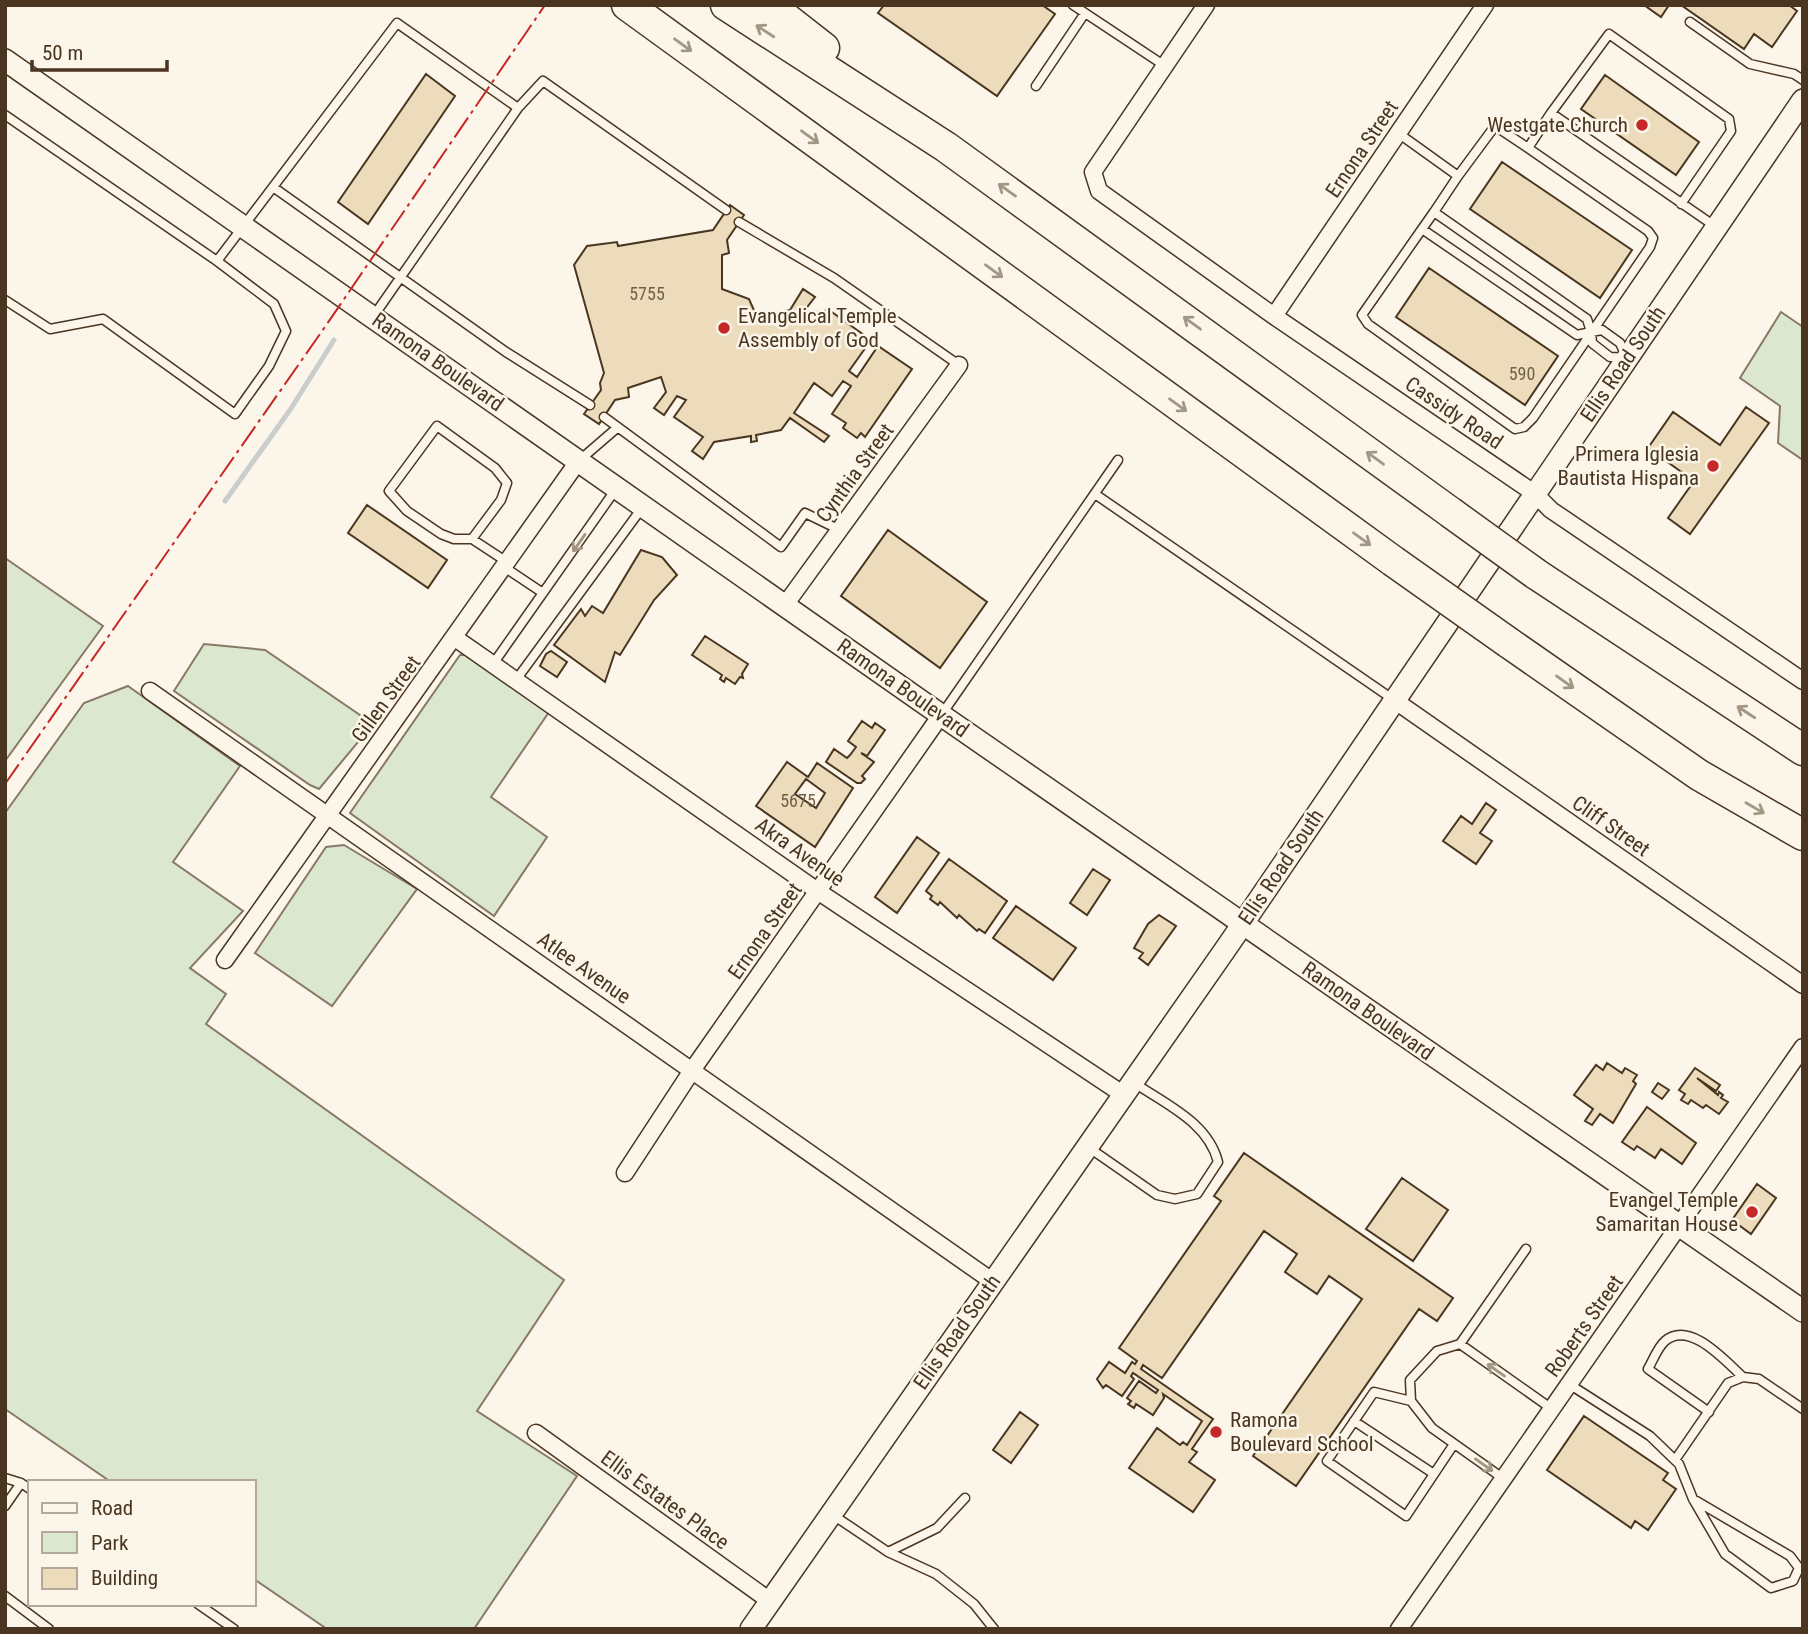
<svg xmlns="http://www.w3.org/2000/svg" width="1808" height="1634" font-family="'Roboto Condensed',sans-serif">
  <rect width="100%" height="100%" fill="#fbf6e9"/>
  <path fill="#dce7d0" stroke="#887966" stroke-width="2" d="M1781,312l22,15v133l-25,-17 2,-37 -40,-28z
    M5,558l98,68 -98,135z
    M204,644l61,6 108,74 -54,65 -9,-4 -136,-94z
    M460,655h9l80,57 -58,85 56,40 -53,79 -144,-103z
    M128,686l112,80 -67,96 70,49 -53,57 36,26 -20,30 358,256 -87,131 100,65 -103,153h-147l-73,-50v-97h-143l-106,-73v-596l79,-110z
    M344,845l73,44 -85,117 -77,-53 71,-106z"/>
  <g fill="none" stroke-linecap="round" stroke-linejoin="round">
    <path stroke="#c9cecd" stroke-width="5" d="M225,501l65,-91 44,-70"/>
  </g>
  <path fill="#ecdcbc" stroke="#4a3520" stroke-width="2" fill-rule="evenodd" d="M884,5h158l13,9 -58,82 -119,-83z
    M1644,5h25l-8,12z
    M1681,5h108l8,6 -25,36 -18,-13 -10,15z
    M426,74l29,22 -87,128 -30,-22z
    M1605,75l94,67 -23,33 -95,-66z
    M1502,162l130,88 -32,48 -130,-89z
    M730,205l14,10 -17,25 2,13 -7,2v34l27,10 8,18 33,-7 13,-21 12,8 -14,18 28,-5 42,30 -22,31 8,6 21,-31 34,23 -47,68 -4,-4 -4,5 -14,-10 3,-5 -14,-9 19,-28 -8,-5 -11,15 -18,-13 -20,30 35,23 -5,6 -34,-24 -9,12 -25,5 1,6 -6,1v-6l-37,6 -11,17 -11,-8 11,-14 -29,-20 12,-17 -9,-4 -13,19 -10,-7 12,-16 -5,-15 -33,11 1,9 -14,3 -16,24 -15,-10 17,-24 -1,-7 4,-10 -30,-108 13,-19 30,-4 1,4 95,-16z
    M1429,268l129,88 -33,49 -129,-88z
    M1746,407l23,16 -79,111 -22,-16 26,-37 -46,-33 25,-36 47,33z
    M367,505l80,55 -19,28 -80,-55z
    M888,530l99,72 -47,66 -99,-72z
    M641,550l21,7 15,18 -23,25 -34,55 -5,-3 -10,30 -51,-37 27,-36 4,7 7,-10 11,7z
    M705,636l43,28 -6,10 1,4 -3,-1 -5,7 -9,-6 -2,4 -4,-3 2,-4 -30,-20z
    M551,651l16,11 -10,15 -17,-11 6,-12z
    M862,721l10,7 3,-5 10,7 -18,26 -6,-3 13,9 -12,14 3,3 -4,4h-4l-31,-21 8,-13 13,9 3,-3 6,-8 -8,-6z
    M787,762l21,15 9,-14 36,25 -38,59 -59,-41zM806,779l19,14 -9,15 -21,-14z
    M1486,803l10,7 -16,23 12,8 -16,23 -33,-23 18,-25 11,8z
    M917,837l22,16 -42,60 -22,-16z
    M949,859l58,42 -22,32 -6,-4 -2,2 -18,-16 -2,3 -17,-16 -2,3 -8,-6 2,-3 -6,-5z
    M1093,869l17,11 -23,35 -17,-12z
    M1016,906l60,42 -23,32 -60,-42z
    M1159,915l17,11 -28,39 -9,-7 4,-5 -9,-5 14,-24z
    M1607,1063l15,10 3,-5 12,7 -4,6 3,3 -23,39 -13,-9 -8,11 -7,-4 8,-12 -19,-14 22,-30 7,5z
    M1695,1068l25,17 -4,6 -19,-13 21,17 1,-3 4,3 -2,3 7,4 -9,12 -13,-9 -3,3 -12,-8 -3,4 -7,-4 4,-6 -6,-4z
    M1658,1083l11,7 -7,9 -10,-7z
    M1647,1107l49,36 -14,21 -21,-15 -6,9 -18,-12 -3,4 -12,-8z
    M1244,1153l209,145 -16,23 -18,-12 -123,177 -43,-30 109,-157 -33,-23 -12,18 -32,-22 12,-18 -33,-23 -102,147 -19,-13 -2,4 72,50 -21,30 5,3 -8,10 26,18 -22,32 -64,-44 28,-40 23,17 3,-3 4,3 15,-24 -39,-27 1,4 -11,17 -17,-11 -2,4 -6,-4 3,-3 -4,-3 12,-17 17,12 2,-3 -25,-17 -2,3 3,3 -12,17 -16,-11 -3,3 -6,-9 12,-17 16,11 7,-11 3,2 2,-3 -18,-13 102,-147 -7,-5z
    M1402,1178l46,32 -35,51 -47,-32z
    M1757,1184l19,14 -25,36 -19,-14z
    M1020,1412l18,13 -27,38 -18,-13z
    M1584,1416l84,57 -5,7 13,9 -28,41 -13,-9 -4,7 -84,-58z"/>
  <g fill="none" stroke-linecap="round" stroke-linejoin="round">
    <g stroke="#4a3520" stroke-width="11">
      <path id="service" d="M1073,5l92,61
        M1690,22l60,42 44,10 9,6
        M1036,86l49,-73
        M1551,113l58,-79 120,85 2,12 -50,73
        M5,115l212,146
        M1398,133l60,43 -24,36 153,107 4,13 -14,3 -155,-106 -60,86 6,9 147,105 9,-2 9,-9 117,-171 3,-9 -5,-7 -120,-83 23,-35 165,114
        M1458,176l37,-50 33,22
        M273,187l233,165 84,53
        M739,222l95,56 125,87
        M1422,229l12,-17
        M5,300l45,29 53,-10 132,95 34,-48 17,-35 -12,-27 -57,-43 180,-238 121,85 25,-27 183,129
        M373,317l145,-209
        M1602,330l18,13 7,15 -17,-1 -18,-14 -1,-11z
        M604,417l177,130 24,-34 35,17
        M581,459l37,-32
        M1095,494l299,206
        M472,539l29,-39 6,-17 -12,-15 -58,-42 -48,65 18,20 34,23 13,5h18l35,23
        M504,567l39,26
        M493,664l123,-175
        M516,680l126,-172
        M942,714l176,-254
        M1088,1147l69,48 18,4 22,-5 21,-32c-10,-40 -53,-58 -85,-80
        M1460,1344l66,-95
        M1569,1384l81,52 29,28 14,35 32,55 46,34 22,-7 6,-13 -9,-12 -97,-57
        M1411,1401l-37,-9 -47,69 79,55 48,-72
        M1709,1412l-61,-43c5,-9 10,-22 17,-28 25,-21 60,20 78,36
        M1354,1421l80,53
        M1675,1460l53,-77 15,-6 16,2 44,30
        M5,1478l16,5
        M1504,1479l-72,-51 -21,-27 -1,-21 27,-29 23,-7 92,65
        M5,1506l16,-23 9,6
        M833,1515l55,37 48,22 38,30 20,25
        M888,1552l49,-24 28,-30
        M5,1596l44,33
        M198,1604l36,25"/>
    </g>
    <g stroke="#4a3520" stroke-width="19">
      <path id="minor" d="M1206,5l-113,167 6,19 175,125 260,177 17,17 252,171
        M1274,316l211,-311
        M785,605l174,-240
        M455,638l364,254 305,203
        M150,691l842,590
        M1394,700l409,285
        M225,960l354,-500
        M625,1173l68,-104 248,-354
        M536,1433l234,168
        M1399,1629l404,-582"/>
    </g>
    <g stroke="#4a3520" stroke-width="24">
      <path id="tertiary" d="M5,60l936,655 862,596
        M751,1629l478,-685 574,-844"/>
    </g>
    <g stroke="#4a3520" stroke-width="33">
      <path id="motorway" d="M627,5l766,556
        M726,5l220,142 504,365
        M769,5l55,43
        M1536,574l267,176
        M1509,643l190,132 104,60"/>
    </g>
    <use href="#service" stroke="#fbf6e9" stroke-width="8"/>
    <use href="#minor" stroke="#fbf6e9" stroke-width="16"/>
    <use href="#tertiary" stroke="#fbf6e9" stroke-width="21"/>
    <use href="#motorway" stroke="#fbf6e9" stroke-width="30"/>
    <g stroke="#4a3520" stroke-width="33" stroke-linecap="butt">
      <path id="motorway-bridge" d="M1450,512l86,62
        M1393,561l116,82"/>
    </g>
    <use href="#motorway-bridge" stroke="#fbf6e9" stroke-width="30"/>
    <path stroke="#c62828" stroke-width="2" stroke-dasharray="24 5 3.5 5" stroke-linecap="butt" d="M5,784l322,-460 218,-319"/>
  </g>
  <defs><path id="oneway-shaft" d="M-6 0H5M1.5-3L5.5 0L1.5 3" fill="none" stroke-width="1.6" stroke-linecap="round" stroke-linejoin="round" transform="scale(1.75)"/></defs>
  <g stroke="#a29684">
    <use href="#oneway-shaft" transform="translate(765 31) rotate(-147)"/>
    <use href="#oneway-shaft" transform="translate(683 45) rotate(36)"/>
    <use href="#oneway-shaft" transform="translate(810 137) rotate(36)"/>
    <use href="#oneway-shaft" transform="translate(1007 190) rotate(-144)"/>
    <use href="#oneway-shaft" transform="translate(994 271) rotate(36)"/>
    <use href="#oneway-shaft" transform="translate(1192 323) rotate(-144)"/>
    <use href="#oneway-shaft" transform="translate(1178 405) rotate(36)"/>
    <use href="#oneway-shaft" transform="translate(1375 458) rotate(-144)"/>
    <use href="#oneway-shaft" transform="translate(1362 539) rotate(36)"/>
    <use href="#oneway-shaft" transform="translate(579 543) rotate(125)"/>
    <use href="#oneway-shaft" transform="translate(1565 682) rotate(35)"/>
    <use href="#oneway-shaft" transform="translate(1746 712) rotate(-147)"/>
    <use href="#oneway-shaft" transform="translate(1755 808) rotate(30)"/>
    <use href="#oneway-shaft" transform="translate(1496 1370) rotate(-145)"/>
    <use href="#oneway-shaft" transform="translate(1484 1465) rotate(35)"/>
  </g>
  <g fill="#c62828" stroke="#fbf6e9" stroke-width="2.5">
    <circle cx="1642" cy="125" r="7"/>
    <circle cx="724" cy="328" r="7"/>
    <circle cx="1713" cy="466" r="7"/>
    <circle cx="1752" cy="1212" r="7"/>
    <circle cx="1216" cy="1432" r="7"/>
  </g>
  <g text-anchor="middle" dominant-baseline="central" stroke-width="5" stroke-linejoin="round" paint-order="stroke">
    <g font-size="18" fill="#725f47">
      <text x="647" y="293">5755</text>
      <text x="1522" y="373">590</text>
      <text x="798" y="800">5675</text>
    </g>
    <g font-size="21" fill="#4a3520" stroke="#fbf6e9" text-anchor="end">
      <text x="1628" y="125">Westgate Church</text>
      <text x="738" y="316" text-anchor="start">Evangelical Temple<tspan x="738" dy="24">Assembly of God</tspan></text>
      <text x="1699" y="454">Primera Iglesia<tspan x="1699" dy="24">Bautista Hispana</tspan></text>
      <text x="1738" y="1200">Evangel Temple<tspan x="1738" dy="24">Samaritan House</tspan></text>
      <text x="1230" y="1420" text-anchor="start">Ramona<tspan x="1230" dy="24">Boulevard School</tspan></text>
    </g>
    <g font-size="21" fill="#4a3520" stroke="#fbf6e9">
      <text transform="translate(1362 149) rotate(-56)">Ernona Street</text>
      <text transform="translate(438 362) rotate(35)">Ramona Boulevard</text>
      <text transform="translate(1623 364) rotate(-56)">Ellis Road South</text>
      <text transform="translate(1454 413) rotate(34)">Cassidy Road</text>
      <text transform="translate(855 473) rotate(-54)">Cynthia Street</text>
      <text transform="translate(903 688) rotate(35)">Ramona Boulevard</text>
      <text transform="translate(386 699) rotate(-54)">Gillen Street</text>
      <text transform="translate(1611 826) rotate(35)">Cliff Street</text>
      <text transform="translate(800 852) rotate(35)">Akra Avenue</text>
      <text transform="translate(1281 867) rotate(-56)">Ellis Road South</text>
      <text transform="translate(765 931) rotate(-55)">Ernona Street</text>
      <text transform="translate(584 968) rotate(35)">Atlee Avenue</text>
      <text transform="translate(1368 1011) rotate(35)">Ramona Boulevard</text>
      <text transform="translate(1584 1326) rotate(-55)">Roberts Street</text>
      <text transform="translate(957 1332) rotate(-55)">Ellis Road South</text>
      <text transform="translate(665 1500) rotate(36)">Ellis Estates Place</text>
    </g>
  </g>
  <rect width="1808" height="1634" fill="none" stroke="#4a3520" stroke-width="14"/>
  <rect x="28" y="1480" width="228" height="126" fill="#fbf6e9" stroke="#b4a999" stroke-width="2"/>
  <rect x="42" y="1503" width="35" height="10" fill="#fbf6e9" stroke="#b4a999" stroke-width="2"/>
  <text x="91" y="1515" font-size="21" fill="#4a3520">Road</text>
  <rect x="42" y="1532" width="35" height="21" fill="#dce7d0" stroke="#b4a999" stroke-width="2"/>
  <text x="91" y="1550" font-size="21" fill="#4a3520">Park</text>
  <rect x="42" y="1568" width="35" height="21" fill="#ecdcbc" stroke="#b4a999" stroke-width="2"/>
  <text x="91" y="1585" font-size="21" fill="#4a3520">Building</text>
  <path d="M32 60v10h135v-10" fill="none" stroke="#4a3520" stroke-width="3.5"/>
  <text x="42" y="60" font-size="21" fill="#4a3520" stroke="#fbf6e9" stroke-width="5" paint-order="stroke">50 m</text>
</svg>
